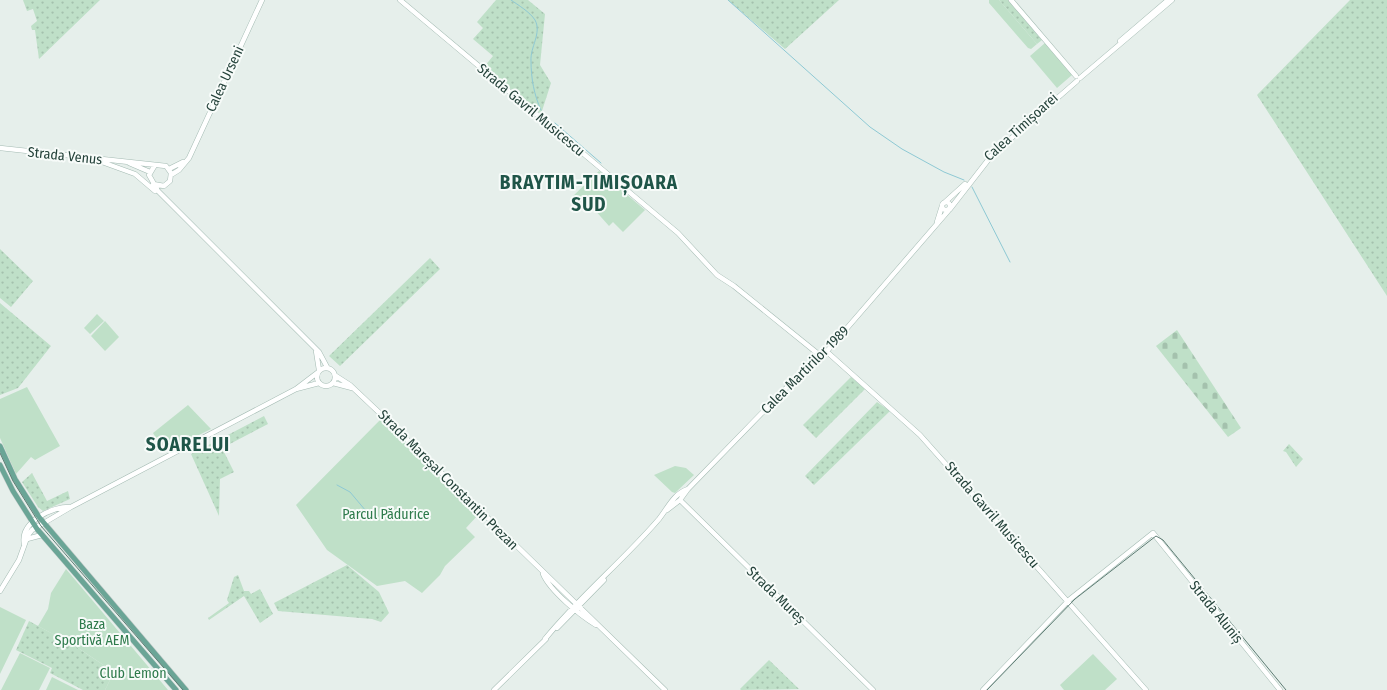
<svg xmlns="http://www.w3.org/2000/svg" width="1387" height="690" font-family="'Fira Sans Condensed',sans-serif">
  <defs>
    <pattern id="grass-dots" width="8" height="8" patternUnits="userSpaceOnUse" patternTransform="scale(1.25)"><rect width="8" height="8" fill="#bfe0c8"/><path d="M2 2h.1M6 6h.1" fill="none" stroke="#a4c1ad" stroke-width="1.8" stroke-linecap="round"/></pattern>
    <pattern id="cemetery-stones" width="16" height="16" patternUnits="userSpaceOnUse" patternTransform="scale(1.25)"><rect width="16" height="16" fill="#bfe0c8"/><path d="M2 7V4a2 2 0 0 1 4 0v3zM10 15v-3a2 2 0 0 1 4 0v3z" fill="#a4c1ad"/></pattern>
  </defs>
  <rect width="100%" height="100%" fill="#e6efeb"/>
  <path fill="url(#grass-dots)" d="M23,0h77l-61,59 -4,-29h-3l-1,-4 6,-5 -4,-12 -6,2z
    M496,0h32l17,14 -5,51 11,18 -10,31 -57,-47 9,-11 -20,-17 10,-11 -6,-6z
    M728,0h111l-54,49z
    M999,0h10l33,40 -5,4z
    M1350,0h37v296l-130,-201z
    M0,249l33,32 -22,26 -11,-9z
    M430,258l10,11 -100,97 -11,-10z
    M0,303l51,43 -33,42 -18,7z
    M851,377l14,12 -49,49 -13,-13z
    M877,402l13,9 -76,74 -9,-9z
    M264,416l4,8 -42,22 -4,-8z
    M218,440l16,32 -14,7 -1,37 -28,-62z
    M1289,444l14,15 -7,8 -10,-15 -3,-1z
    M32,473l15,28 21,-10 2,8 -27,12 -5,-4 -16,-25z
    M347,565l32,27 10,21 -8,9 -9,-3 -94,-8 -4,-8z
    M238,575l6,16h5l2,3 9,-5 13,25 -13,9 -16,-27 -35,24 -1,-2 21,-15 -2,-3 7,-23z
    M29,621l46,25 39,26 -9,18h-22l-33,-17 2,-5 -36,-18z
    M769,660l30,29 -58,1 -1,-1z"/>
  <path fill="url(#cemetery-stones)" d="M1177,330l64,98 -13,9 -72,-91z"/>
  <path fill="#bfe0c8" d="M989,0h10l38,44 -6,5 -3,-1 -39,-45z
    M1045,43l27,32 -15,13 -27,-32z
    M599,171l46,39 -22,22 -10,-10 -4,4 -16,-18 -2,-1 -4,3 -14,-14z
    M97,314l7,7 -14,13 -6,-6z
    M105,321l14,16 -14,14 -14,-15z
    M27,387l33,59 -25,14 -4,-3 -15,17 -16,-36v-39z
    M188,405l23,24 -46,23 -12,-19z
    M381,419l97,96 -12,13 9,9 -30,29 -5,9 -18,18 -17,-12 -28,5 -50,-36 -31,-45z
    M675,466l11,2 8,7 -19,18 -3,-1 -18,-17z
    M66,569l102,121h-63l9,-18 -39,-26 -37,-20 10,-17 3,-16z
    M0,607l26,13 -26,54z
    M20,653l30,15 -11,22h-38z
    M1093,654l24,25 -12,11h-41l-4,-5z
    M52,677l26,13h-32z"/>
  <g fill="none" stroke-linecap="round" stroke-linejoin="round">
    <path stroke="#8ec9d4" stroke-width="1" d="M511,0c7,5 19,12 24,20 7,13 -5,27 -4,41 0,17 3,34 10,49
      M728,0l142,127 32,22 42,23 20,8
      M555,123l46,40
      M972,187l38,75
      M337,485l13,7 16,19"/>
    <g stroke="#a4bbb3" stroke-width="5.5">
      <path id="secondary" d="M400,0l278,233 39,42 17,11 88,71
        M1011,0l65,76
        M1120,41l48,-41
        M1080,78l92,-78
        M0,148l166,18 5,7 -1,8 -6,5 -11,-2
        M102,162l33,12 20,17
        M129,163l21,9
        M155,165l-6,10 9,16 161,161 8,15
        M169,169l14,-7
        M171,175l8,-5 10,-12 73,-158
        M942 206a4 4 0 1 1 8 0a4 4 0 1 1-8 0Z
        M944,203l21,-19
        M950,209l42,-54 85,-74
        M937,222l5,-16
        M316,351l3,19
        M826,351l94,84 226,255
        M317 377a9 9 0 1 1 18 0a9 9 0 1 1-18 0Z
        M336,376l14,9 36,34 279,271
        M333,383l19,5
        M296,389l23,-6
        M680,500l193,190
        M667,510l13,-10 8,-11 106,-109 28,-23 127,-147
        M27,539l15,-4
        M24,544c-4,-22 28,-38 47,-37
        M543,574c7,17 38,42 53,51
        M0,591l19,-31 9,-25 4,-5 39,-23 225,-118 21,-16
        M557,628l47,-48
        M545,639c35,-43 78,-78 114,-120 9,-11 14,-25 29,-30
        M494,690l52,-51
        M983,690l86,-90 84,-67 127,157"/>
    </g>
    <g stroke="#c2cac8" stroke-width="6">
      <path id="primary" d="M0,446l15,33 24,38 147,173
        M0,465l13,26 24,38 139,161"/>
    </g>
    <use href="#secondary" stroke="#fff" stroke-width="4.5"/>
    <use href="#primary" stroke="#6aa596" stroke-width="5"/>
    <path stroke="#5f7d75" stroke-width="1" d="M0,453l13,28 28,45 142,164
      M987,690l88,-91 81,-63 7,4 123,150"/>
  </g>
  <g text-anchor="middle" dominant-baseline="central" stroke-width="4" stroke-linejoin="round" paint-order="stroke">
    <g font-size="14" fill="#24423a" stroke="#f7fbf9">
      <text transform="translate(225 79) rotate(-65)">Calea Urseni</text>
      <text transform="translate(531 110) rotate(40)">Strada Gavril Musicescu</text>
      <text transform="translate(1021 127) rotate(-42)">Calea Timișoarei</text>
      <text transform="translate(65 156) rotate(6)">Strada Venus</text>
      <text transform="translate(805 370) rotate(-45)">Calea Martirilor 1989</text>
      <text transform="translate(448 480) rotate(45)">Strada Mareșal Constantin Prezan</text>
      <text transform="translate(992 515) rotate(49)">Strada Gavril Musicescu</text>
      <text transform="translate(776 595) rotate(44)">Strada Mureș</text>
      <text transform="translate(1216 612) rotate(51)">Strada Aluniș</text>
    </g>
    <g font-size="14" fill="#2d7a4b" stroke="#f7fbf9">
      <text x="386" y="514">Parcul Pădurice</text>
      <text x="92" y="624">Baza<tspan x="92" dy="16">Sportivă AEM</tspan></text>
      <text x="133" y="673">Club Lemon</text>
    </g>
    <g font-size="19" font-weight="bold" letter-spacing="1" fill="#1f5548" stroke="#f7fbf9">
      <text x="589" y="182">BRAYTIM-TIMIȘOARA<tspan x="589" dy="22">SUD</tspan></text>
      <text x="188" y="444">SOARELUI</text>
    </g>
  </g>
</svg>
